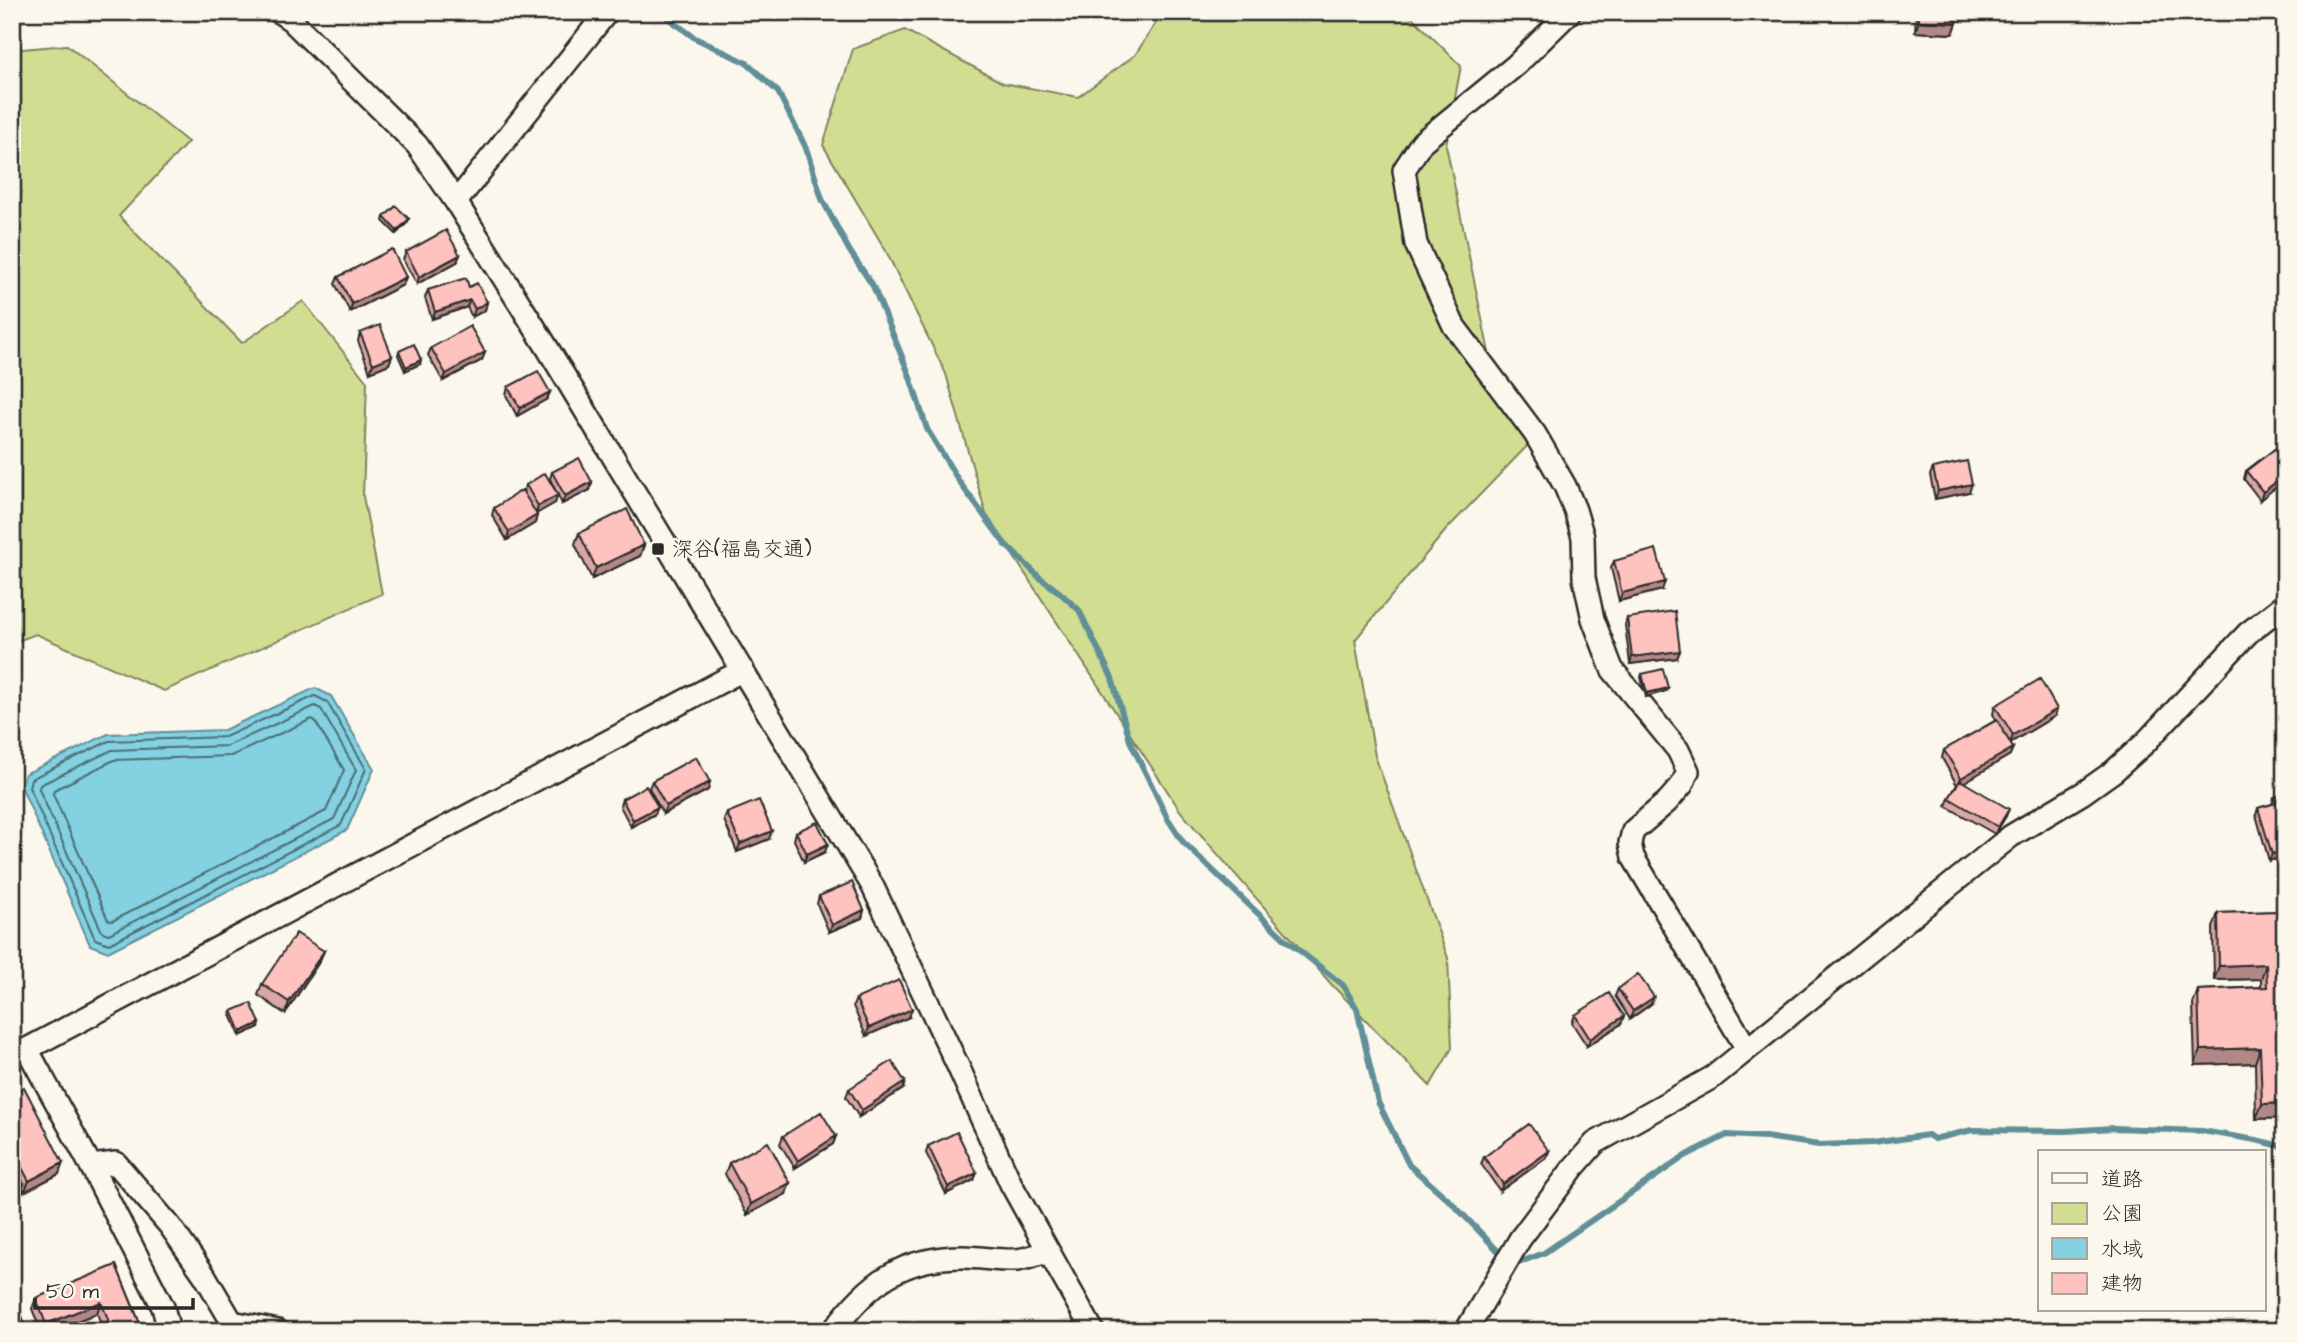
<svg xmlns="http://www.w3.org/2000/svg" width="2297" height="1343" font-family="'Architects Daughter','Klee One',sans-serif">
  <rect width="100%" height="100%" fill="#fbf7ec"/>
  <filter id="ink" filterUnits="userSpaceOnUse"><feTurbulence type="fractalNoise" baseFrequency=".0143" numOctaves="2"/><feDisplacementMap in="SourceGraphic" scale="14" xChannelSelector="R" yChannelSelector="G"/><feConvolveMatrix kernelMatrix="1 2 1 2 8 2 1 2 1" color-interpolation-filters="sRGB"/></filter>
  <g filter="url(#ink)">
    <path fill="#d1de91" stroke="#7e845e" stroke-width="2" d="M1163,12h244l54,54 -15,79 46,222 37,77 -83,86 -91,110 20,116 73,202 4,90 -22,38 -98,-101 -151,-173 -195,-298 -40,-140 -60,-123 -63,-106 30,-96 52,-19 98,53 75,14 57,-42z
      M67,45l121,97 -69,74 123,127 61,-42 64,81 -4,114 19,98 -218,97 -128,-57 -24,9v-593z"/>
    <path fill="#83d1e1" stroke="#608f98" stroke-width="2" d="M315,688l16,8 43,73 -27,61 -239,122 -18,-7 -69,-159 4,-12 83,-40 116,-4z"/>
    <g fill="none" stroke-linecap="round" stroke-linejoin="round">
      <path stroke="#4e6d74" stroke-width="2" d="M315,696l12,6 39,67 -25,56 -232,119 -14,-5 -66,-152 2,-8 78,-38 116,-4z
        M315,706l6,3 35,61 -22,49 -225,115 -7,-2 -63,-143 1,-4 72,-35 115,-4z
        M312,719l3,2 29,49 -18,41 -214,110 -4,-1 -55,-126 1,-4 60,-30 117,-4z"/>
      <path stroke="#608f98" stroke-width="6" d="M660,12l35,26 52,25 31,29 28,56 16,51 27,51 24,36 36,88 18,55 33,54 45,61 34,33 20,15 20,18 33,68 18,63 38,78 15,23 103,98 57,45 14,24 21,93 31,63 42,37 50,52 17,9 26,-10 141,-97 42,-21 38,2 54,8 54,-2 55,-8 6,4 38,-9 94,1 47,-3 89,3 54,9 29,7"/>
      <g stroke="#2b2b2b" stroke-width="26">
        <path id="minor" d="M279,12l12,8 126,125 39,57 89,142 327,541 86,181 53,118 82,147
          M1570,12l-54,53 -94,77 -18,28 12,74 38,82 81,108 30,52 10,24 8,27 1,41 9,41 19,50 66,81 10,21 -6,14 -15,17 -34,29 -3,12 3,14 114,192
          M456,202l151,-190
          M27,1049l64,117 72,141 6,24
          M12,1054l15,-5 716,-379
          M91,1166l25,-3 54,63 35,50 27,46 46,9
          M833,1331c35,-48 69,-74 130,-74 18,0 36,4 54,3 10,-1 21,-6 31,-8
          M1466,1331l54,-92 54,-72 21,-24 118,-66 298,-241 72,-43 31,-22 31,-28 103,-110 37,-29"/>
      </g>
      <use href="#minor" stroke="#fbf7ec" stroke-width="21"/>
    </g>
    <path fill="#daa7a4" stroke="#2b2b2b" stroke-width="2" d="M1916,12h41v11l-4,11 -38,-2z
      M384,217l25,2 -2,4 -11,11 -13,-13z
      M406,252l51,10 -40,22 -14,-24z
      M338,277h68l-3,8 -53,27 -15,-28z
      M469,287l18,15 -2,8 -13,7 -5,-10 -35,12 -7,-21 3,-8z
      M360,333l32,23 -3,8 -19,8 -12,-31z
      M431,348l54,4 -3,8 -39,21 -15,-26z
      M399,351l21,13 -15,7 -7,-16z
      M508,387l42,5 -3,7 -30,17 -11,-21z
      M2285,441l-25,59 -16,-21 2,-8z
      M1933,468l36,24 -34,7 -5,-24z
      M552,472l40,10 -2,8 -28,14 -12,-25z
      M526,485l29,18 -19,10 1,2 -2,8 -28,17 -15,-25 2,-7 29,-16z
      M579,533l65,12 -4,11 -48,23 -17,-35z
      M1614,561l48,29 -43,11 -8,-33z
      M1627,618l53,33 -3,7 -47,6 -5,-39z
      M1642,674l24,17 -20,6 -5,-20z
      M1995,706l60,10 -45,27v12l-46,27 42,34 -11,18 -49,-28 3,-8 8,-13 -15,-27 2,-8 52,-30 -3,-6z
      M652,781l58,1 -2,8 -45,24 -14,-26z
      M2285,795v61l-16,5 -13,-46 2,-7 14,-4 2,-7z
      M622,799l33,15 -24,13 -11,-21z
      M727,813l42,26 -32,13 -13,-32z
      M796,832l29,20 -21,10 -10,-22z
      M819,896l45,14 -2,8 -33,14 -12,-28z
      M2281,911l4,207 -29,1 -1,-56 -60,2 -2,-61 5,-14 63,-3v-8l-47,1 -1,-52 5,-15z
      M324,951l-5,11 -34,52 -27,-19 4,-11z
      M1618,989l33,15 -21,15 -15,-23z
      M856,999l53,18 -43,19 -13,-30z
      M232,1011l28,12 -1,4 -19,9 -9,-21z
      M1575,1015l46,9 -34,22 -15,-23z
      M849,1089h54l-44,28 -13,-20z
      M12,1093l47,81 -35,18 -1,-3 -4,10 -7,4z
      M783,1136h53l-3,8 -38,24 -15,-24z
      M928,1146l46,34 -28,14 -20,-41z
      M1549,1151l-3,7 -46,33 -19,-27 3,-7z
      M729,1163l57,31 -39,21 -22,-41z
      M116,1265l27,66 -42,-7 -4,-11 -44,18h-12l-9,-22 4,-11z"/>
    <path fill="#b28886" stroke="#2b2b2b" stroke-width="2" d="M1919,21l38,2 -4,11 -38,-2z
      M409,219l-2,4 -11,11 1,-3z
      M460,255l-3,7 -40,22 2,-7z
      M406,277l-3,8 -53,27 2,-8z
      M470,300l-3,7 -35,12 3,-7z
      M487,302l-2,8 -13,7 3,-8z
      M485,352l-3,8 -39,21 3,-7z
      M392,356l-3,8 -19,8 3,-8z
      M421,360l-1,4 -15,7 1,-4z
      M550,392l-3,7 -30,17 3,-8z
      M2285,475v5l-25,20 3,-8z
      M592,482l-2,8 -28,14 3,-8z
      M1972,484l-3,8 -34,7 3,-8z
      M558,495l-3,8 -19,11 2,-8z
      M537,515l-2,8 -28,17 2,-8z
      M644,545l-4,11 -48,23 4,-11z
      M1665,582l-3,8 -43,11 3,-8z
      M1680,651l-3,7 -47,6 2,-7z
      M1668,688l-2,3 -20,6 1,-4z
      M2057,709l-2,7 -45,27 3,-8z
      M2013,748l-3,7 -52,31 3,-8z
      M710,782l-2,8 -45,24 3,-8z
      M658,807l-3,7 -24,13 2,-7z
      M2009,809l-3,7 -11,18 3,-7z
      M772,831l-3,8 -32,13 3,-8z
      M828,844l-3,8 -21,10 3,-8z
      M2285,850v6l-16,5 3,-7z
      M864,910l-2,8 -33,14 3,-7z
      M324,951l-5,11 -34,52 4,-12z
      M2266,964l-5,15 -47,1 5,-14z
      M1654,997l-3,7 -21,15 3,-8z
      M912,1009l-3,8 -43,19 3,-8z
      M1624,1016l-3,8 -34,22 3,-7z
      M260,1023l-1,4 -19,9 1,-4z
      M2260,1048l-5,15 -60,2 5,-15z
      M905,1082l-2,7 -44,28 3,-7z
      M2285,1103v15l-29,1 6,-15z
      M836,1136l-3,8 -38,24 3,-7z
      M1549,1151l-3,7 -46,33 3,-7z
      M63,1163l-4,11 -35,18 5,-11z
      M977,1173l-3,7 -28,14 2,-7z
      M790,1183l-4,11 -39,21 4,-11z
      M24,1184l-5,15 -7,4v-12z
      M101,1302l-4,11 -44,18h-9l2,-7z"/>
    <path fill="#fec2bf" stroke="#2b2b2b" stroke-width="2" d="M1919,12h38v11l-38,-2z
      M396,206l13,13 -12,12 -13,-14z
      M446,230l14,25 -41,22 -13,-25z
      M392,249l14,28 -54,27 -14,-27z
      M466,278l3,9 8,-4 10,19 -12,7 -5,-9 -35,12 -7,-22z
      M380,325l12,31 -19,8 -13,-31z
      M470,326l15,26 -39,22 -15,-26z
      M414,344l7,16 -15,7 -7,-16z
      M538,371l12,21 -30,16 -12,-21z
      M2285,441v34l-22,17 -17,-21z
      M579,458l13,24 -27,14 -13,-24z
      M1967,461l5,23 -34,7 -5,-23z
      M545,473l13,22 -20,11 -12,-21z
      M522,490l15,25 -28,17 -15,-24z
      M627,509l17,36 -48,23 -17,-35z
      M1656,549l9,33 -43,11 -8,-32z
      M1675,611l5,40 -48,6 -5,-39z
      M1663,669l5,19 -21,5 -5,-19z
      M2040,679l17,30 -44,26 -18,-29z
      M1997,720l16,28 -52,30 -17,-28z
      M696,757l14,25 -44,24 -14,-25z
      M1960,780l49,29 -11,18 -49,-29z
      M646,786l12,21 -25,13 -11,-21z
      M2285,795v55l-13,4 -14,-46 18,-5 -2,-6z
      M759,800l13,31 -32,13 -13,-31z
      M817,822l11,22 -21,10 -11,-22z
      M852,882l12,28 -32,15 -13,-29z
      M2281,911l2,39h2v153l-23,1 -2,-56 -60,2 -2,-60 69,-3 -1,-23 -47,2 -1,-53z
      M296,933l28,18 -35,51 -27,-18z
      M1638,974l16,23 -21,14 -15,-22z
      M899,980l13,29 -43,19 -13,-29z
      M1609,993l15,23 -34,23 -15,-24z
      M251,1003l9,20 -19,9 -9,-21z
      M892,1061l13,21 -43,28 -13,-21z
      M24,1087l39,76 -34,18 -17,-32v-56z
      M821,1112l15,24 -38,25 -15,-25z
      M1529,1124l20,27 -46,33 -19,-27z
      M957,1132l20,41 -29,14 -20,-41z
      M768,1142l22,41 -39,21 -22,-41z
      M12,1161l12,23 -12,7z
      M116,1265l27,66h-58l24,-10 -8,-19 -55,22 -10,-26z
      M17,1304l11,27h-16v-25z"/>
  </g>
  <rect fill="#2b2b2b" stroke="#fbf7ec" stroke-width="2.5" x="651" y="542" width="14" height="14" rx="3.5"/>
  <g text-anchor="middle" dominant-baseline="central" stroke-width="5" stroke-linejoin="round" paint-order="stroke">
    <g font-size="21" fill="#2b2b2b" stroke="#fbf7ec" text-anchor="start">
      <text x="672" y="549">深谷(福島交通)</text>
    </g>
  </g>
  <rect width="2297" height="1343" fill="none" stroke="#fbf7ec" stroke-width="42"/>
  <rect x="21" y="21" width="2255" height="1301" fill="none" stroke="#2b2b2b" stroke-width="2.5" filter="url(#ink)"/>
  <rect x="2038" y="1150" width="228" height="161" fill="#fbf7ec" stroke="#a8a59f" stroke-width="2"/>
  <rect x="2052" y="1173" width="35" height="10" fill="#fbf7ec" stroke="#a8a59f" stroke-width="2"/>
  <text x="2101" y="1186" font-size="21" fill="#2b2b2b">道路</text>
  <rect x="2052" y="1203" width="35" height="21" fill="#d1de91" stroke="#a8a59f" stroke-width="2"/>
  <text x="2101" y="1220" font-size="21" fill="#2b2b2b">公園</text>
  <rect x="2052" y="1238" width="35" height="21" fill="#83d1e1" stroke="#a8a59f" stroke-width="2"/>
  <text x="2101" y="1256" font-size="21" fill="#2b2b2b">水域</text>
  <rect x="2052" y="1273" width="35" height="21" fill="#fec2bf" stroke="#a8a59f" stroke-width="2"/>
  <text x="2101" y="1290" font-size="21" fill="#2b2b2b">建物</text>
  <path d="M35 1298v10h158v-10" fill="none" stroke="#2b2b2b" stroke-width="3.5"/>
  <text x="46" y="1298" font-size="21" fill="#2b2b2b" stroke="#fbf7ec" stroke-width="5" paint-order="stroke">50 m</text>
</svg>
